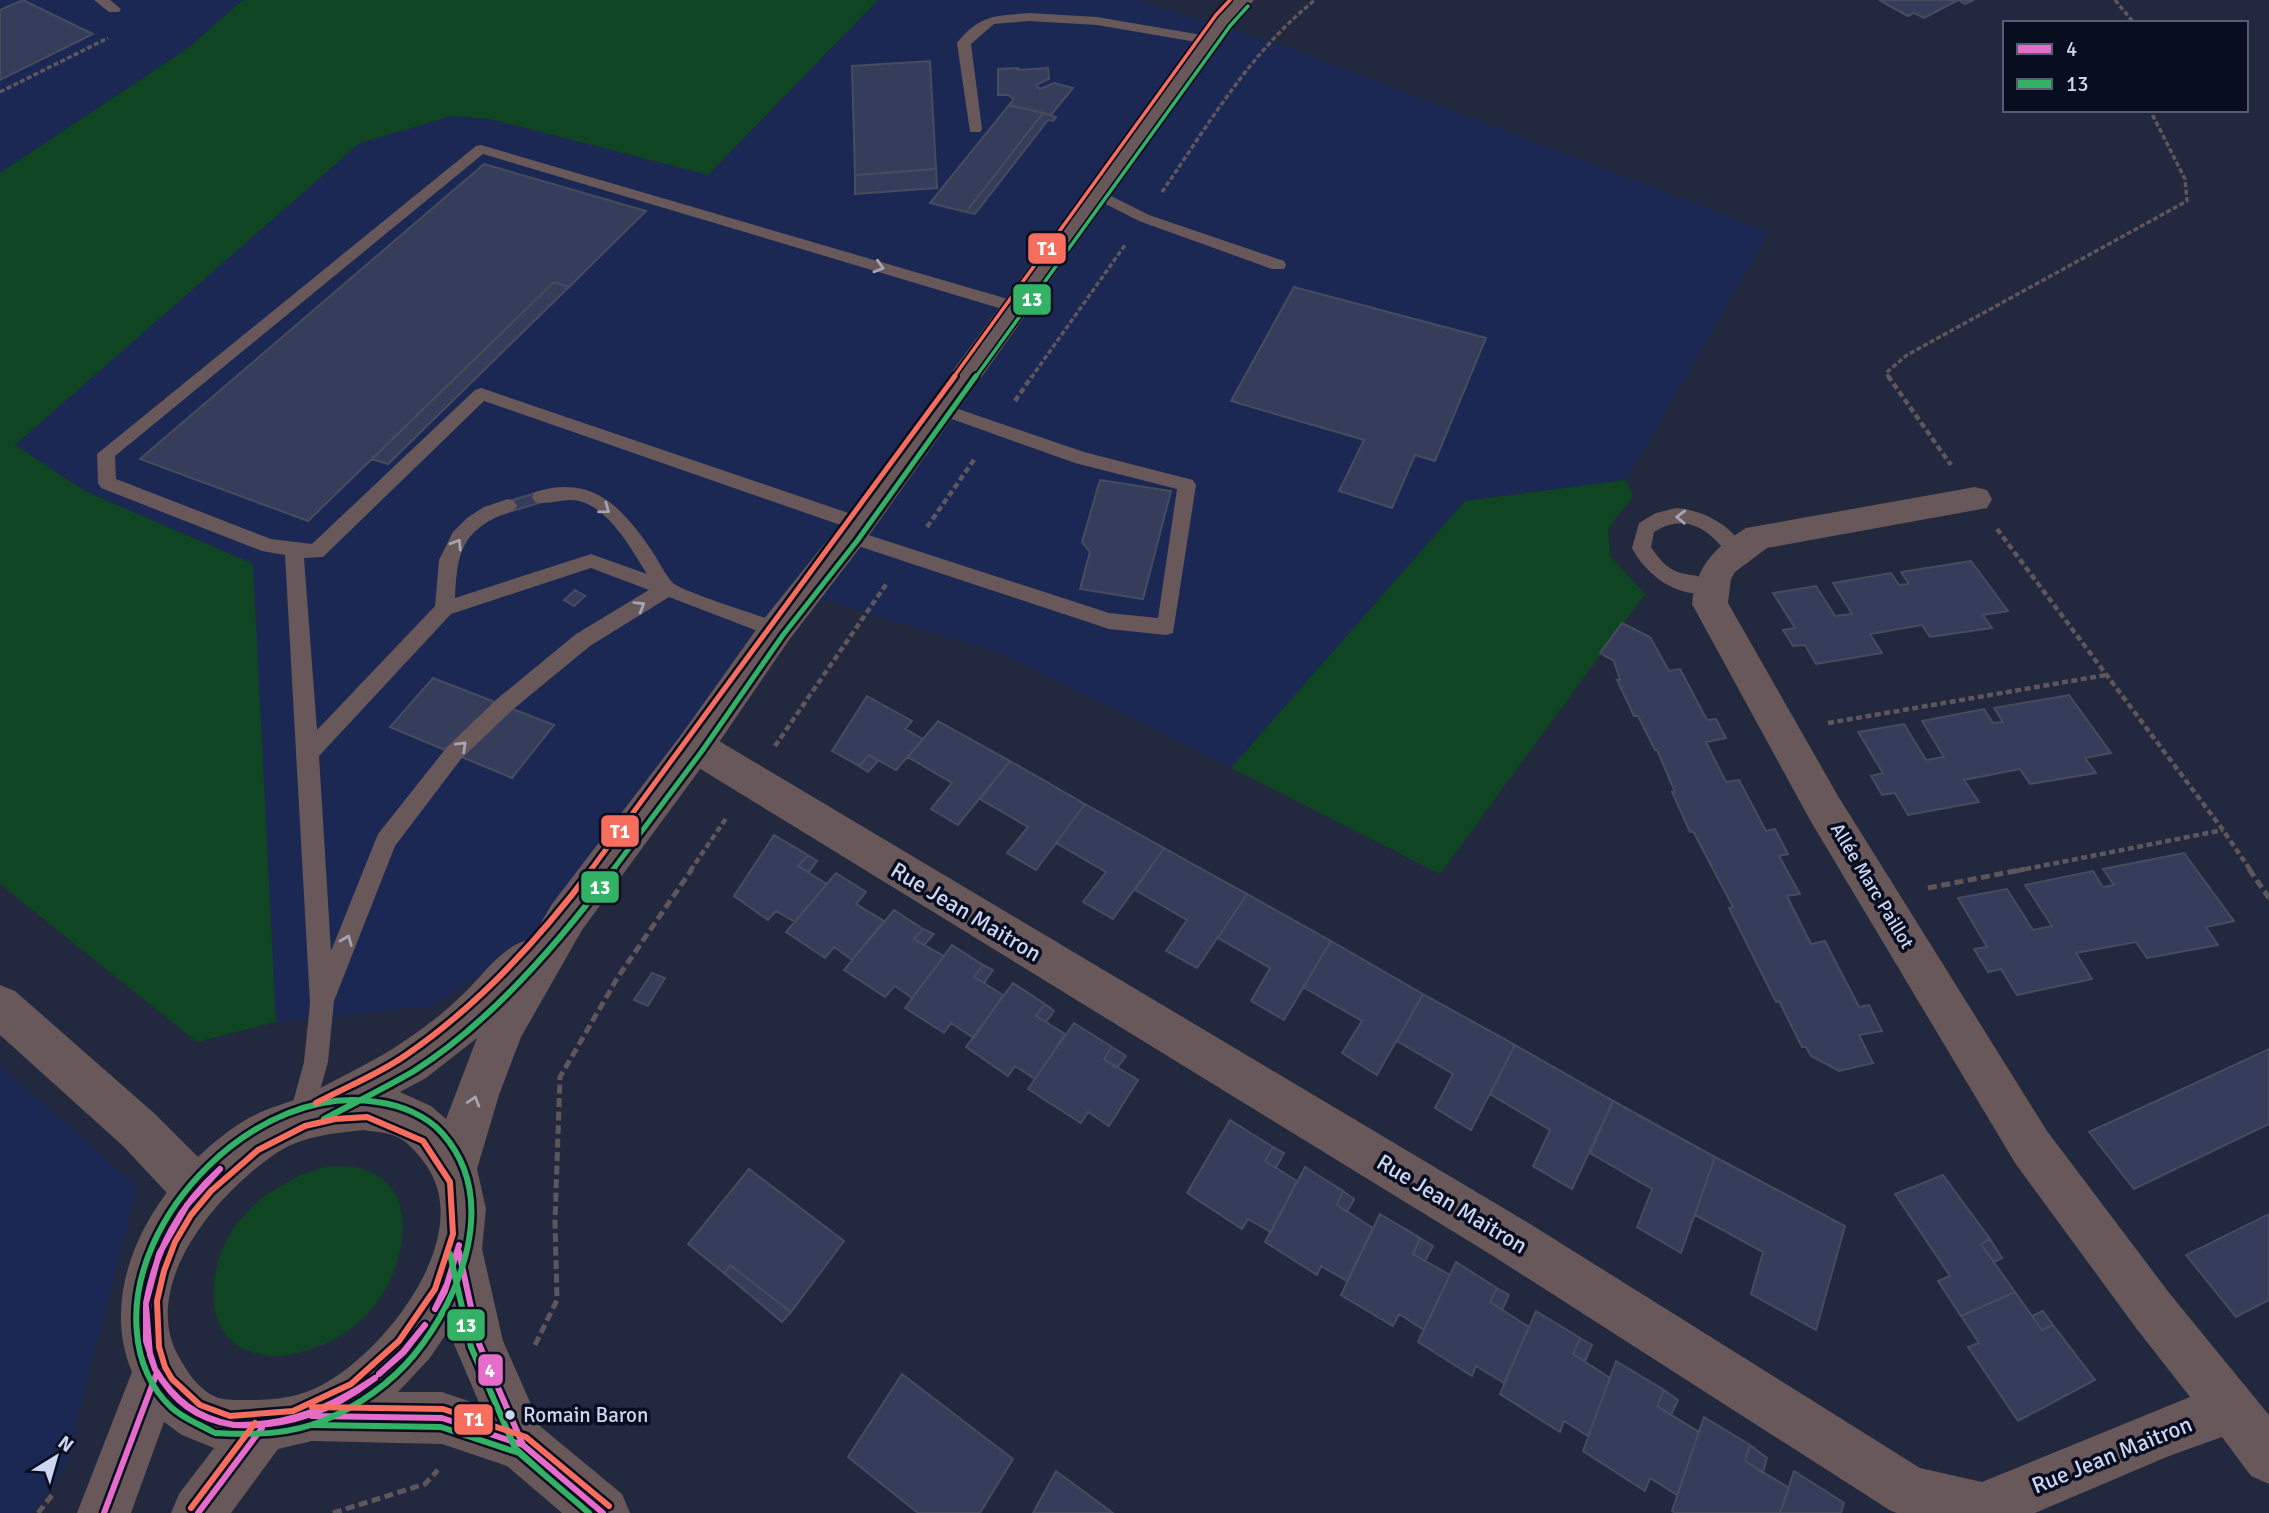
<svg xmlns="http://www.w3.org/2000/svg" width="2269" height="1513" font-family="Signika,sans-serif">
  <rect width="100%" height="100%" fill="#22283e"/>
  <path fill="#1b2853" d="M0,0h243l-55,48 -188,125z
    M878,0h259l150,47 482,185 -143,248 -161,21 -234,267 -229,-114 -197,-60 -238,323 -135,89 -156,16 -23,-457 -168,-74 -71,-46 346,-302 92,-27 39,3 217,56z
    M0,1066l137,120 -73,285 -32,42h-32z"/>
  <path fill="#104523" d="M243,0h635l-170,175 -218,-56 -38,-3 -92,27 -345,302 70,46 168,73 23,458 -79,20 -197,-158v-711l188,-125z
    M1626,480l7,16 -25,33 2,27 35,38 -205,280 -209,-106 234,-267z
    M328,1166c10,1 22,-1 32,2 64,17 45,100 14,138 -24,30 -58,46 -96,50 -9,1 -17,-2 -26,-4 -54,-15 -43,-92 -16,-127 26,-33 53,-47 92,-59z"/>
  <path fill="#363d5a" stroke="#464c5e" stroke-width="2" d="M23,0l70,34 -93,46v-70z
    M1879,0h95l-9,4 -7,-4 -34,18 -10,-5 -6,3z
    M930,61l6,108 -81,6 -3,-109z
    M1018,68v2l30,-2 1,11 -13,6 4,4 14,-6 19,5 -22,27 -42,-10 5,-6 -6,-4h-10v-26z
    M1009,105l34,8 -77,99 -36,-9z
    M1043,113l13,4 -3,4 -5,-1 -73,94 -9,-2z
    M484,164l162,47 -77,76 -15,-5 -246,239 -168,-62z
    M936,169l1,19 -82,6v-19z
    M554,282l15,5 -181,177 -16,-5z
    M1294,287l192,51 -51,123 -20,-6 -23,53 -53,-17 25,-51 -133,-39z
    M1100,480l71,11 -28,108 -63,-10 10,-37 -8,-10z
    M539,492l3,10 -33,10 -3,-10z
    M1971,561l37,50 -25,4 9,13 -62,9 -8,-12 -52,9 12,19 -66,11 -11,-19 -12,1 -10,-16 12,-2 -22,-35 43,-7 19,30 17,-2 -19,-31 58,-10 8,12 10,-1 -8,-12z
    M575,590l10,6 -11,10 -10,-6z
    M1622,623l28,14 19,34 11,-2 27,51 9,-1 10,19 -20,4 20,40 13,-2 27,51 9,-2 13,25 -9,2 21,38 -13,2 24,48 14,-3 34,66 10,-2 13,26 -23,4 14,28 -34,8 -28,-15 -5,-9h-4l-23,-46 -3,1 -47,-94 4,-1 -40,-76 -3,1 -18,-40h3l-18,-42h-2l-17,-34h-4l-17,-36h3l-6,-19 -14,-8z
    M433,678l121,47 -42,53 -122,-51z
    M2069,695l42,58 -26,5 11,15 -66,11 -10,-15 -56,11 15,22 -71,13 -13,-22 -13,2 -11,-19 12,-3 -25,-41 46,-8 22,36 18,-3 -22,-36 62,-12 9,14 10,-1 -9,-14z
    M867,696l45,25 -7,8 18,10 -27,31 -27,-15 -10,11 -27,-15z
    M938,721l72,40 -52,64 -27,-16 21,-26 -44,-26z
    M869,755l9,6 -10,11 -9,-6z
    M1010,761l75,43 -49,66 -29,-17 21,-26 -48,-28z
    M1085,804l79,44 -51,71 -30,-17 23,-30 -50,-29z
    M774,835l34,20 -10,11 29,18 -32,38 -19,-11 -8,9 -34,-24z
    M1164,848l83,46 -50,74 -31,-17 21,-31 -52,-30z
    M2184,853l50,68 -28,6 12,18 -71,13 -11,-16 -60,11 16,26 -75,16 -16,-26 -13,3 -14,-23 13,-2 -29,-49 49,-9 26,41 19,-4 -27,-41 68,-14 10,16 11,-2 -11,-16z
    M808,855l9,6 -8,11 -11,-6z
    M836,873l30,19 -10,12 28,17 -32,39 -18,-13 -9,11 -39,-26z
    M1247,894l84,47 -47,79 -33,-19 19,-33 -52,-30z
    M894,910l29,19 -9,10 30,17 -32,42 -17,-12 -10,11 -41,-27z
    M923,929l11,5 -10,11 -10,-6z
    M1331,941l92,53 -46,81 -35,-22 20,-32 -59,-34z
    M952,945l31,20 -9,12 29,18 -29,43 -23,-15 -7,10 -39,-25z
    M983,965l10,5 -9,13 -10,-6z
    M652,973l13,5 -17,28 -14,-6z
    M1013,983l32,21 -9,12 29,18 -30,45 -20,-13 -7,10 -42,-29z
    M1423,994l92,51 -44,85 -36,-22 18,-34 -56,-33z
    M1045,1004l9,7 -8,11 -10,-6z
    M1074,1023l38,24 -8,12 34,21 -29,46 -21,-14 -7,11 -53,-34z
    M1515,1045l98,56 -41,88 -39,-23 17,-36 -60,-36z
    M1112,1047l14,9 -9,12 -13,-9z
    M2269,1049v75l-135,65 -45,-57z
    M1613,1101l102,56 -34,96 -44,-26 15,-38 -62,-36z
    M1230,1120l43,27 -8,14 32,20 -26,51 -23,-13 -6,10 -55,-36z
    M1273,1147l11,6 -8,15 -11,-7z
    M1715,1157l130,69 -29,104 -65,-36 12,-42 -68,-37z
    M1305,1167l38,24 -6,14 36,23 -26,53 -26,-15 -4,9 -52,-33z
    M749,1169l95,72 -53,71 -61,-47 -6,8 -36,-29z
    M1943,1175l47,64 -9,5 34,48 -54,24 -23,-35 12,-5 -55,-82z
    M1343,1191l11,8 -7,13 -10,-7z
    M1380,1214l40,24 -7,16 37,21 -26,55 -25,-16 -6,12 -52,-31z
    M2269,1214v86l-33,17 -50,-62z
    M1420,1238l13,8 -8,15 -12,-7z
    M1990,1239l12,19 -8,4 -13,-18z
    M1456,1262l41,26 -7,14 39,25 -25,56 -28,-17 -4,10 -54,-34z
    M730,1265l61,47 -9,10 -58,-49z
    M1497,1288l12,7 -7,15 -12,-8z
    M2015,1292l27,38 11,-5 42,55 -77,41 -50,-74 11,-4 -18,-27z
    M1536,1311l44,27 -7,16 37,24 -22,58 -24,-15 -4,11 -60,-38z
    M2043,1311l10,14 -11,5 -10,-14z
    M1580,1338l12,7 -7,16 -12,-7z
    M1616,1361l48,29 -7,16 42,26 -22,63 -27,-17 -5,13 -62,-40z
    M902,1374l111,85 -33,54h-62l-70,-56z
    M1664,1390l14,10 -7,15 -14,-9z
    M1704,1417l46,28 -5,16 44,27 -9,25h-105l-3,-2z
    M1750,1445l17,13 -4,15 -18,-12z
    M1056,1471l57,42h-80z
    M1794,1471l50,32 -3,10h-61z"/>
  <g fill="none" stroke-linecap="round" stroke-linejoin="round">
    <path stroke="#5e565d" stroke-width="3.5" stroke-dasharray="5 2.5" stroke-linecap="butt" d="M2115,0l19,23
      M0,92l108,-54
      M1162,192c47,-68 88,-140 153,-192
      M1031,378l94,-133
      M1890,378l-4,-5 21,-18 280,-154 -2,-22 -35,-69"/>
    <path stroke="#5e565d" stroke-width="4.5" stroke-dasharray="6 3.5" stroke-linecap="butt" d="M1888,376l63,89
      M1015,401l17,-25
      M927,527l49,-70
      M1997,529l226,301 28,41
      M1828,723l278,-48
      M775,746l112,-163
      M690,871l37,-54
      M2016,871l207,-41"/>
    <path stroke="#5e565d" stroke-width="5" stroke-dasharray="9 4.5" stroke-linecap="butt" d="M2249,869l20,29
      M1928,888l97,-19
      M535,1345l22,-45 -2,-79 5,-144 58,-100 74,-108
      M38,1513l15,-19
      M333,1513l92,-29 13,-14"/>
    <path fill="#685859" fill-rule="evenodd" d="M94,0h16l11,9 -2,3h-10z
      M1029,13l68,4 111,19 7,4 -7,4 -111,-19 -68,-4 -35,3 -23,20 11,85 -2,3h-10l-13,-89c23,-29 38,-27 72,-30z
      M481,145l540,158 2,4 -8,5 -6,-1 -526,-157 -368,302 1,23 155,60 41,5 163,-154 6,-2 385,131 2,5 -2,5h-14l-368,-128 -161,156 -19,1 13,172 118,-124 4,-46 14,-28 14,-14 17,-11 24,-8 6,2 3,5c-4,7 -11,7 -18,10 -40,18 -42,43 -44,82l136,-44 56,20c-16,-25 -37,-65 -68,-73 -15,-4 -30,5 -44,1l-3,-5 3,-5c58,-18 87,15 117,59 7,10 13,24 21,32 10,9 91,34 110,41l3,6 -3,6 -7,2 -107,-41 -79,49 -79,65 -50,48 -66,87 -61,155 -6,61 -18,64 -9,3 -9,-3 -3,-9 15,-55 6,-59 -25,-448 -23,-4 -161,-63 -3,-5 -1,-29 379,-308zM591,568l58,22 -73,44 -79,65 -50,48 -69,87 -47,117 -12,-195 132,-142z
      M1097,189l52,26 135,46 2,4 -2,4h-12l-133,-48 -47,-24 -3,-3z
      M941,403l143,49 109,28 3,5 -23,148 -7,2 -57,-6 -266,-88 -2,-5 2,-5 7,-2 259,84 49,5 19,-129 -102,-26 -140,-50 -3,-4 3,-4z
      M1676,508c27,2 56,17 69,42l-2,5h-14c-21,-26 -43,-43 -75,-23l-3,15c22,34 33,23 66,34l3,5 -3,5c-35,11 -70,-14 -85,-43l7,-25 17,-10z"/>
    <path fill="#685859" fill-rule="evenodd" d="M1975,487l12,3 5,9 -5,9 -220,40 -32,24 -4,7 -3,24 110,193 209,335 123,163 99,121v69l-18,-8 -29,-39 -53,19 -134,57h-138l-6,-2 -398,-255 -812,-499 -5,-11 5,-11 14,-5 14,5 818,487 393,246 62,14 208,-85 -54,-69 -121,-165 -205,-343 -118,-216c4,-38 23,-57 54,-76z
      M0,985l15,6 140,123 59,59 6,17 -6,17 -17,6 -17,-6 -57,-61 -123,-111z"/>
    <path fill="#685859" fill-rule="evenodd" d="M1229,0h25l-22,25 -370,520 -73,95 -80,117 -127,173 -61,107 -22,58 -22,74 9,40 -4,40 21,92 38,86 81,67 8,19h-68l-55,-47 -65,-22 -130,-3 -34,8 -47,64h-60l8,-19 35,-46 -32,-13 -18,-13 -33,91h-54l55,-141c-40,-95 35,-205 115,-253 20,-12 44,-16 64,-26 26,-14 57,-29 83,-45 23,-15 48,-33 67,-52 21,-19 36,-45 63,-55l5,2 23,-39 129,-169 82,-115 75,-93 376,-512zM477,1038l-31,81 -15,-13 -31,-14 26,-14zM364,1130c10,2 22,2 31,6 13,5 23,18 31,29 51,72 -43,189 -106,221 -21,11 -45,14 -67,14 -12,0 -27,1 -37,-3 -17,-7 -28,-24 -36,-38 -44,-74 40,-169 98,-207 25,-16 57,-19 86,-22zM451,1327l3,17 26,61 -38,-13h-44l31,-33z"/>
    <g stroke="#080d1f" stroke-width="11">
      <path id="bus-1" d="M459,1252l20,92 44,101 31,26
        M146,1303c10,-54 33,-97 74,-134
        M146,1303l13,-49 28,-49 33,-36
        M146,1306l4,49 5,14
        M146,1306v35l9,28
        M435,1309l12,-25 12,-39
        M435,1309l10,-18 14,-46
        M155,1369c19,31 43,50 79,56
        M155,1369c18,32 42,51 79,56
        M379,1374l24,-22 22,-27
        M379,1374l25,-22 21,-27
        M312,1416l130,2 81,27 80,68
        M234,1425c55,1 96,-17 141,-47
        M234,1425c54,3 98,-14 141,-47
        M104,1513l52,-138
        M198,1513l64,-85"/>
    </g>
    <g stroke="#080d1f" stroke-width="7">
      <path id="bus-2-far2" d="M975,378l255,-352 18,-20"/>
    </g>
    <g stroke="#080d1f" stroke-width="10">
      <path id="bus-2-far1" d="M612,871l90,-120 81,-116 74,-94 119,-165"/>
    </g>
    <g stroke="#080d1f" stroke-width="11">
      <path id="bus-2" d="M324,1119c30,-16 61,-31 90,-48 76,-48 147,-131 200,-202
        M450,1254l21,93 44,101 33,30
        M312,1425l129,2 78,26 70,60
        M213,1432c-14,-8 -29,-13 -41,-24 -21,-19 -33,-47 -35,-75 -12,-117 122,-251 240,-231 23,3 49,13 65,31 58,65 20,163 -28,222 -23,28 -56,51 -89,65 -36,15 -71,15 -109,13"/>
    </g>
    <g stroke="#080d1f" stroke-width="7">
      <path id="bus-3-far2" d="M953,378l263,-363 14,-15"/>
    </g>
    <g stroke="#080d1f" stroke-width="10">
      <path id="bus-3-far1" d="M590,871l365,-495"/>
    </g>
    <g stroke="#080d1f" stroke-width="11">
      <path id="bus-3" d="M316,1103c30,-16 63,-29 90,-48 72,-49 134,-117 186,-186
        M367,1117l56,24 27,41 3,52 -18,55 -36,52 -48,43 -58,27 -63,5 -30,-11 -28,-26 -7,-12 -6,-20 -2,-46 7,-30 11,-29 16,-27 20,-24 47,-41 47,-24 30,-7z
        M312,1407l131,2 83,28 83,69
        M191,1508l64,-85"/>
    </g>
    <use href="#bus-1" stroke="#e66cca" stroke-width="6"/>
    <use href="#bus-2-far2" stroke="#33b165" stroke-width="3.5"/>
    <use href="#bus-2-far1" stroke="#33b165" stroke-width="5"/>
    <use href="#bus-2" stroke="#33b165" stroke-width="6"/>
    <use href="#bus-3-far2" stroke="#f76e5f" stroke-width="3.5"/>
    <use href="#bus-3-far1" stroke="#f76e5f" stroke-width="5"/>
    <use href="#bus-3" stroke="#f76e5f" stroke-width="6"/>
  </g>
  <defs><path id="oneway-chevron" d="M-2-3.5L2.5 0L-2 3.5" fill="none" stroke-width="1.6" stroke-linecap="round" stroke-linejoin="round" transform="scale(1.75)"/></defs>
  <g stroke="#a5a4b5">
    <use href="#oneway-chevron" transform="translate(879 267) rotate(17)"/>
    <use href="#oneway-chevron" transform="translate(605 509) rotate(36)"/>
    <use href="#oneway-chevron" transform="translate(1681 517) rotate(-178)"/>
    <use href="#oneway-chevron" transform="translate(457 544) rotate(-58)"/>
    <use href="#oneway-chevron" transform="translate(640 606) rotate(-31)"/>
    <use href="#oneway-chevron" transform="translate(462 746) rotate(-44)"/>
    <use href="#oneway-chevron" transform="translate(347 940) rotate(-68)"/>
    <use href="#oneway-chevron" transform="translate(474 1101) rotate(-73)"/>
  </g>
  <circle fill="#cdd7f2" stroke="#080d1f" stroke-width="2.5" cx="510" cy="1415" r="6"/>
  <g text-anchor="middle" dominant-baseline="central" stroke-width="7" stroke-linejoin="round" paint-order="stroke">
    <g font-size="19" fill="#cdd7f2" stroke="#080d1f">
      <text transform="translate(1872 886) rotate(59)">Allée Marc Paillot</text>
    </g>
    <g font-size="21" fill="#cdd7f2" stroke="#080d1f" text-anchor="start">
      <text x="523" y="1415">Romain Baron</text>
    </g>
    <g font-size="23" fill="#cdd7f2" stroke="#080d1f">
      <text transform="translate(966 912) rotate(31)">Rue Jean Maitron</text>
      <text transform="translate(1452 1204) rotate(31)">Rue Jean Maitron</text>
      <text transform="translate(2112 1455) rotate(-22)">Rue Jean Maitron</text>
    </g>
  </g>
  <g stroke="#080d1f" stroke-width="2.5">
    <rect x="1027" y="232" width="40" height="33" rx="7" fill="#f76e5f"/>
    <rect x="1012" y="283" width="40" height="33" rx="7" fill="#33b165"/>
    <rect x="600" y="814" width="40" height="34" rx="7" fill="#f76e5f"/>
    <rect x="580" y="870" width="40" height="34" rx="7" fill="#33b165"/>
    <rect x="446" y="1308" width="40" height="34" rx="7" fill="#33b165"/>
    <rect x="477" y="1353" width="27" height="34" rx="7" fill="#e66cca"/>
    <rect x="453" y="1403" width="41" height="33" rx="7" fill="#f76e5f"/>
  </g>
  <g font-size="19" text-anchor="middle" font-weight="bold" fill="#fff">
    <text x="1047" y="255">T1</text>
    <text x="1032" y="306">13</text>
    <text x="620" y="838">T1</text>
    <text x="600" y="894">13</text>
    <text x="466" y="1332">13</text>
    <text x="490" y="1377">4</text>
    <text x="474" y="1426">T1</text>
  </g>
  <rect x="2003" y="21" width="245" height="91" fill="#080d1f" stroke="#575e73" stroke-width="2"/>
  <rect x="2017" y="44" width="35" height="10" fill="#e66cca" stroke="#575e73" stroke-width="2"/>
  <text x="2066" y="56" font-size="21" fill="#cdd7f2">4</text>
  <rect x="2017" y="79" width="35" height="10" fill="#33b165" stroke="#575e73" stroke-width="2"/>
  <text x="2066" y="91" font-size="21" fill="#cdd7f2">13</text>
  <g transform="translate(56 1457) rotate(37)" stroke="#080d1f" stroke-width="5" paint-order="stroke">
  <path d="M0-5L12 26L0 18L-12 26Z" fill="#cdd7f2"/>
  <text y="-10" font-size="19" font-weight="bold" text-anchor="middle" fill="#cdd7f2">N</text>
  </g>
</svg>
